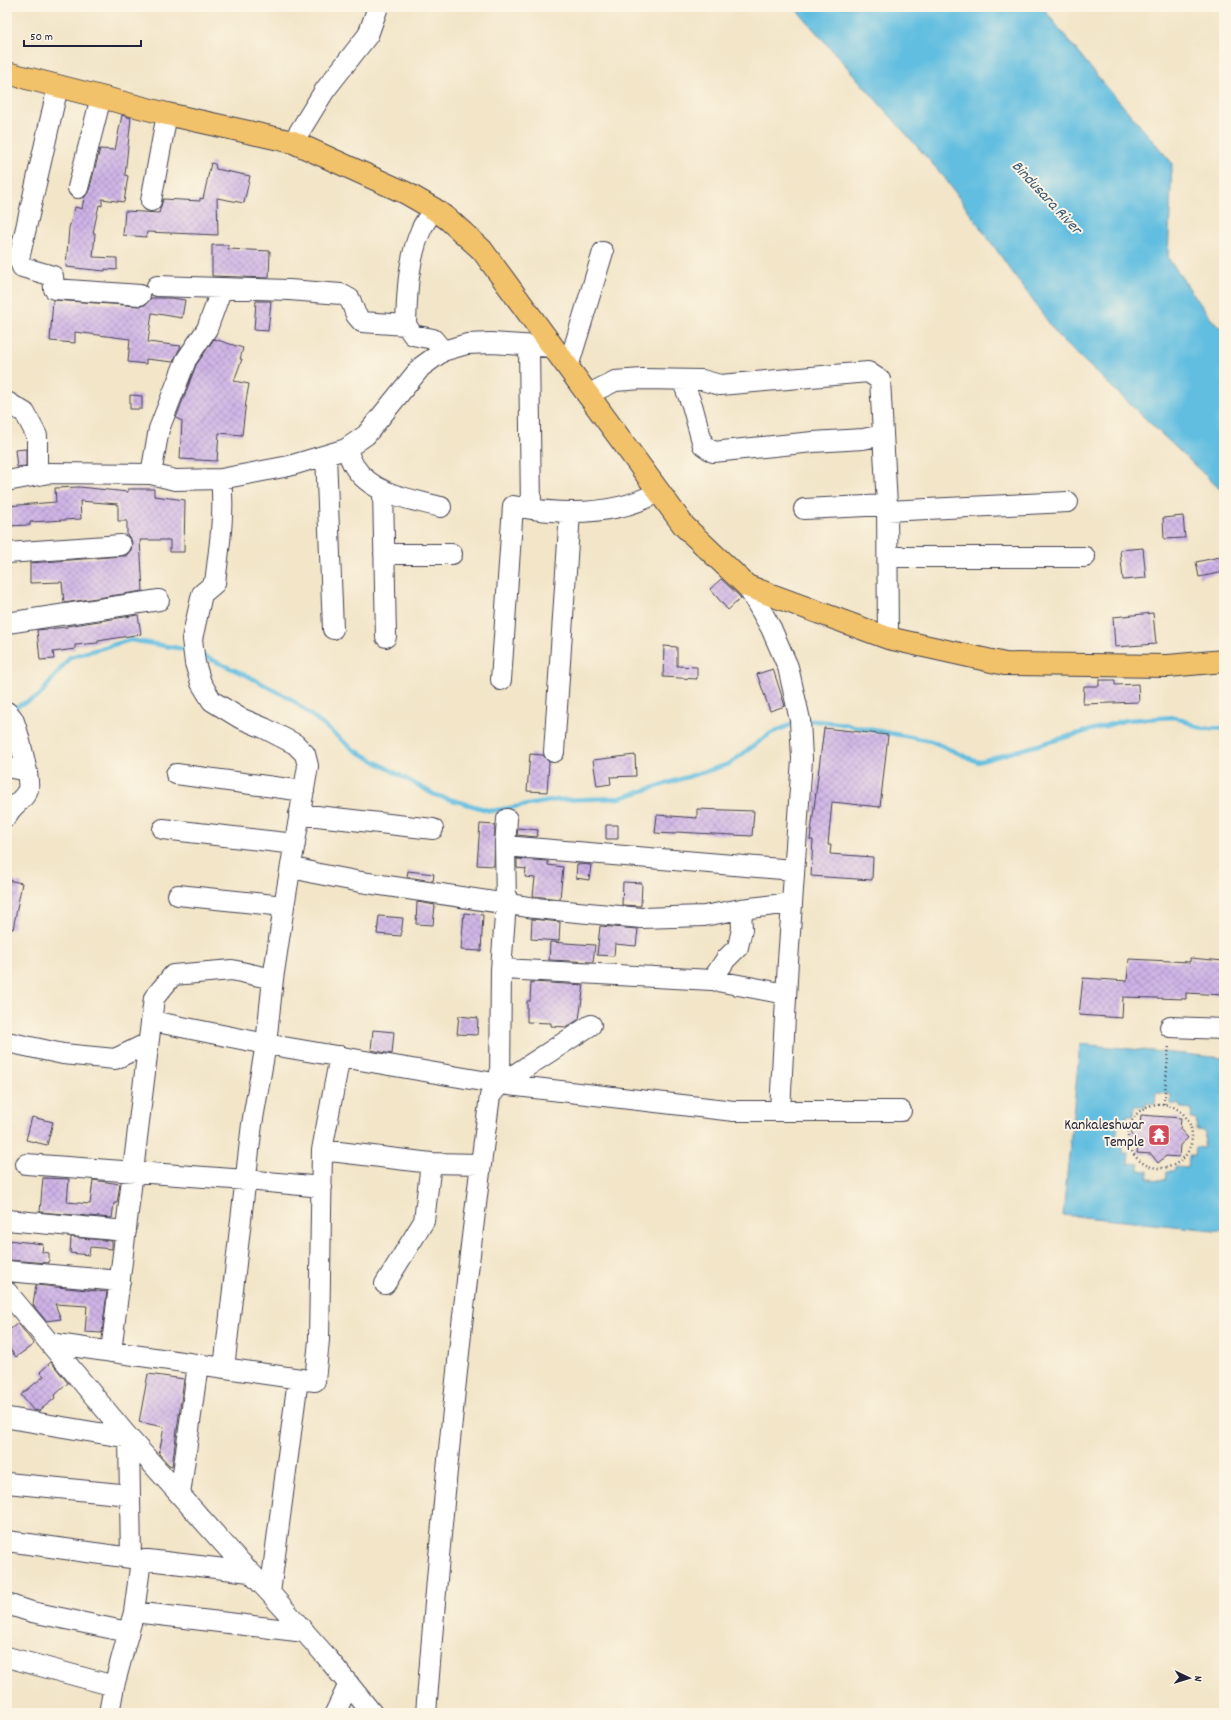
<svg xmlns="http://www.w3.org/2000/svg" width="1231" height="1720" font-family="Dekko,sans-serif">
  <defs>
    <pattern id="building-cross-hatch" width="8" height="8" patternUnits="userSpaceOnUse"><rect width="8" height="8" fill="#ceb3e7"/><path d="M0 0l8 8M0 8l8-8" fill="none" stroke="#a791bc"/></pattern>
  </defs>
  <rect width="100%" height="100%" fill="#fcf5e5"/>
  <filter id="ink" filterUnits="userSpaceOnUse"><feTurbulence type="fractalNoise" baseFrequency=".025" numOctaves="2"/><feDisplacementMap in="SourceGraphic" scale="8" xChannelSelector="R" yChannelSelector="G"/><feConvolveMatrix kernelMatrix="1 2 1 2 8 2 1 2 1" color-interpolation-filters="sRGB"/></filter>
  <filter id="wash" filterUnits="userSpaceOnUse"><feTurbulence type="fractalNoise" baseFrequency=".012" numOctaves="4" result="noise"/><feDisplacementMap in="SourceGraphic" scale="16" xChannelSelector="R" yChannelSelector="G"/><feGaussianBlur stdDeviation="0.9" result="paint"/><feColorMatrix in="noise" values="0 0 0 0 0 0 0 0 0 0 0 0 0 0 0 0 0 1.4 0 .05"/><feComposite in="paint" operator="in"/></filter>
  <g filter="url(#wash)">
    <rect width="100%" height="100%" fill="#f2e5c8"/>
    <path fill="#62bee0" stroke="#42708e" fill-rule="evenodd" d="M794,7h248l52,65 78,91 -4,95 43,61 13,11v163l-165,-156 -115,-160z
      M1080,1044l144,14v173l-161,-16zM1156,1093l15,1v10l10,1v3l11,1 -1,10 6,1 -1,10 9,1 -1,17 -9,-1 -1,9h-5l-1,12 -13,-1v4h-8l-1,9 -18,-1v-8l-9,-1v-6l-11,-1 1,-10h-6l1,-11 -8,-1 2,-17h8l1,-9h6l1,-9h12v-3l9,1z"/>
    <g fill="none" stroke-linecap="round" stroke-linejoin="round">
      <path stroke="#62bee0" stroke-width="4.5" d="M199,654l49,22 43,23 62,50 82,46 56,16 66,-11 63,-2 109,-34 42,-31 24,-10
        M11,709l28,-13 31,-39 60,-17 59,10
        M804,720l33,3 94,18 47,21 148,-42 49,-3 28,12 21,-1"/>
    </g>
    <g id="blocks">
      <path fill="url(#building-cross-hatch)" d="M122,115l9,3 -6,57 3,1 -4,26 -22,-3v7l-3,-1 -6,28h2l-2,24 24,1v12l-12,-1v2l-39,-4 3,-39 6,-21 7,2 2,-11 5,-7 11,-42 15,1z
        M211,163l4,1 1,5 34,7 -6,27 -27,-5 1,37 -71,-3 -1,5 -23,-2 2,-24 34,2 4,-14 37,2v-3l3,1z
        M212,245h16v4l42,2 -1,27 -57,-2z
        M151,298h20l14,2 -3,18 -30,-5 -4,29 33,4 -8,16 -27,-3v5l-18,-2 2,-23 -55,-7v11l-25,-2 3,-41 86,6 6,-1z
        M256,301h15l-3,30 -14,-1z
        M214,339l29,9 -3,11h2l-8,22 15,3 -3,17 -4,34 -23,-2 -2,28 -37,-2 2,-38 -6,-3 20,-53z
        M130,395l12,1v13h-12z
        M26,449v17l-9,1 -2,-17z
        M79,487l49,5v-3h26v7l31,4 -1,52h-14v-12h-30l3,51 -79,12 -2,-21 -32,1v-20l92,-7h4l5,-6 1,-6 -1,-5 -4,-4v-14h-9v-17l-38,-3 1,18 -51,3v3l-23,1v-20l49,-4 -1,-14z
        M1183,516l2,22 -21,1 -1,-21z
        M1143,548l3,30 -23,2 -3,-30z
        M1224,556v16l-25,5 -3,-15z
        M721,579l20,19 -13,12 -18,-21z
        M1153,613l3,31 -41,3 -2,-30z
        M138,615l3,19 -43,7v2l-23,2v4l-22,3 1,7 -14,1 -3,-30 30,-3v-1z
        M664,646l13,1v19l20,1v12l-34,-2z
        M773,669l12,37 -15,5 -13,-37z
        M1099,680h16v5l23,-1 1,18 -56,2 1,-18h15z
        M824,728l64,7 -8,72 -48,-5 -4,43h3l-1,9 43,3 -1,23 -61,-4 2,-36h-3z
        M530,754l13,1 6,7 -2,30 -20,-1z
        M635,755l1,21 -26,1 1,7 -14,2 -4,-26z
        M697,809l57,2 -2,25 -76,-4 -1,2 -20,-1 2,-18 40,3z
        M480,824l15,1 -1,41 -17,-1z
        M606,825h12v14h-12z
        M518,828l20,2 -1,7 -20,-2z
        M517,859l31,2v4l15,2 -3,32 -27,-3 2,-18 -10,-1 1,-8 -9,-1z
        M577,864l14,1 -2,15 -13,-2z
        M408,871l26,3 -1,7 -26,-4z
        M7,880l15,3 -9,46h-6z
        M623,882l19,1 -1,23 -19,-1z
        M417,902l18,3 -2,20 -17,-1z
        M464,913l19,2 -2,36 -20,-1z
        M379,916l24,2 -2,18 -24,-2z
        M532,919l28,3 -1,19 -28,-2z
        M600,926l38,3 -2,17 -21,-2 -1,12 -17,-1z
        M550,942l45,3 -2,17 -44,-2z
        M1190,958l34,3v34l-38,-2v6l-63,-2 -1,21 -43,-3 4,-37 44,3 2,-22 61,3z
        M531,982l53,3 -5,34 -12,8 -16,-1v-3l-24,-1v-21h3z
        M459,1016l19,2 -1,17 -20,-1z
        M373,1030l21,2 -2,22 -21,-4z
        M1141,1115l40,3 -1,11 8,9 -8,7 -1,12 -13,-1 -8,7 -7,-9 -14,-1 1,-11 -8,-9 10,-8z
        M32,1117l21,5 -6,23 -21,-5z
        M43,1178l26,1 -2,23 23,2 3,-24 27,4 -3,19h-3l-2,15 -72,-6z
        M71,1237l41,4v8l-22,-2 -1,8 -19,-2z
        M7,1240l36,4 -1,8 7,1v10l-42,-3z
        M36,1285l71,7 -5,41 -17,-1 2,-26 -32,-2 6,15 -15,2 -13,-16z
        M18,1323l16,21 -18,13 -9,-12v-13z
        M51,1362l17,21 -14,13 1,2 -16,13 -6,-1 -12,-15 23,-19 -4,-4z
        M148,1374l36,5 -12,87 -3,-1 -10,-11 5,-27 -25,-5z"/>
    </g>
  </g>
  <g filter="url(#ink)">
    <use href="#blocks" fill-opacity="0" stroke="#413f50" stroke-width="1"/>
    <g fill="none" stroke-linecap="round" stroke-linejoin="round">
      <g stroke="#413f50" stroke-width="22">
        <path id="minor" d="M58,86l-39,173 3,8 31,9 1,13 86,6
          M293,142l32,-52 43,-55 10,-28
          M78,188l23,-91
          M151,201l16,-87
          M157,286l132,4 52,4 9,5 6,16 6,7 44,3 7,10 20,4 10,12
          M406,325c1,-32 2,-65 15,-95 3,-7 8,-14 13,-21
          M529,346l2,163
          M568,367l35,-115
          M682,380l10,25 11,40 10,7 100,-10 50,-3 20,-4
          M587,395l28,-14 27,-2 60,1 18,5 148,-13 12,8 7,125 1,133
          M7,402l18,11 12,23v39
          M346,449c3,6 5,12 8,17 18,29 57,33 87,41
          M326,455l7,174
          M151,474l8,-45 27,-69 21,-31 15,-41
          M221,479c4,35 -2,70 -6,104l-13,11 -10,45 3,24 6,20 11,18 28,17 24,10 31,16 10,10 3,12 -24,140 -11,73 -7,65 -14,80 -28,244
          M7,481l42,-8 102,1 24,6 46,-1 68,-13 57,-17 20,-14 55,-68 22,-16 24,-7 24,-1 62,4
          M383,490l3,147
          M804,509l83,-4
          M887,511l181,-9
          M7,553l114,-8
          M384,554h68
          M888,557h197
          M747,586l24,42 17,39 12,53 2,39 -14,202 -8,149
          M7,623l152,-23
          M501,680l12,-174c48,9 101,11 145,-14
          M7,712c2,2 5,5 6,7 4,9 18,62 15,70 -3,11 -17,16 -21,27
          M554,752l16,-240
          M7,767l20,4
          M176,774l128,17
          M299,814l134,15
          M163,829l132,15
          M505,846l289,24
          M291,867l23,6 47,9 174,26 106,10 63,-2 37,-7 51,-6
          M178,895l106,11
          M501,969l211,11 14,-21 12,-12 4,-18 -1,-20
          M712,980l74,14
          M152,1021l114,23 234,40 234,27h167
          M1170,1027l54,2
          M7,1042l56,12 52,5 33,-16
          M500,1084l1,-115 5,-66 -1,-57 2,-27
          M322,1150l18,-94
          M26,1164l220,16 76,7
          M7,1220l119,11
          M7,1271l113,10
          M385,1284l39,-63 7,-58
          M7,1292l122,146 104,116 37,39 55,62 47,58
          M50,1343l265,38 4,-41 3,-190 109,13 50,1
          M111,1352l43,-354 19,-23 59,-5 41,9
          M9,1418l120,20 2,120
          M7,1483l123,12
          M180,1495l18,-131
          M7,1541l124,17 119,14
          M270,1593l28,-214
          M7,1604l25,8 96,20
          M134,1612l171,20
          M7,1657l107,29
          M109,1713l5,-27 20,-74 7,-52
          M335,1713l14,-29
          M426,1713c16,-206 36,-412 64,-617l10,-12 91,-59"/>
      </g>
      <g stroke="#413f50" stroke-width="24">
        <path id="major" d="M7,73l160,41 126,28 113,51 28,16 15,11 33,30 202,276 63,60 141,52 117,26 163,2 56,-5"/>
      </g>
      <path stroke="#413f50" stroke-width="2.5" stroke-dasharray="1 3" stroke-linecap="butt" d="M1164,1104l5,-59
        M1128 1136a32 32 0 1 1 64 0a32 32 0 1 1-64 0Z"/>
      <use href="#minor" stroke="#fff" stroke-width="20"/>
      <use href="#major" stroke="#f2c26a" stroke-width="22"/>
    </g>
  </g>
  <defs>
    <g id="temple-square" transform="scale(1.15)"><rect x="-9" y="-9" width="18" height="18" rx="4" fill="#d1495b" stroke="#fcf5e5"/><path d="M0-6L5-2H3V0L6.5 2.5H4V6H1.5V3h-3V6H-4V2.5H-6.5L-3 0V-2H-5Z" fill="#fff"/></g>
  </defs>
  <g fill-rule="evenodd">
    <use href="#temple-square" x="1159" y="1135"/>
  </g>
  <g text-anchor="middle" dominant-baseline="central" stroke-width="4" stroke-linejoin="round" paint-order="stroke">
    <g font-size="15" fill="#22223b" stroke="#fcf5e5" text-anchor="end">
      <text x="1144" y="1126">Kankaleshwar<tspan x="1144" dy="17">Temple</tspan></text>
    </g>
    <g font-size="16" font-style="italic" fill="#385975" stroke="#fcf5e5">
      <text transform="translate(1046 198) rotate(47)">Bindusara River</text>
    </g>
  </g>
  <rect width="1231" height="1720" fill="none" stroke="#fcf5e5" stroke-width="24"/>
  <g transform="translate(1189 1678) rotate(94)" stroke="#fcf5e5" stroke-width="3" paint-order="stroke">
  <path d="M0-3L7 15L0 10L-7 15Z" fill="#22223b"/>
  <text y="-6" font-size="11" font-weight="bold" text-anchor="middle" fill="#22223b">N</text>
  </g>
  <path d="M24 40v6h117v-6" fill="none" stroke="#22223b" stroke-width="2"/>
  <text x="30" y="40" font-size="12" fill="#22223b" stroke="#fcf5e5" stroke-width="3" paint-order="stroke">50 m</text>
</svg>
